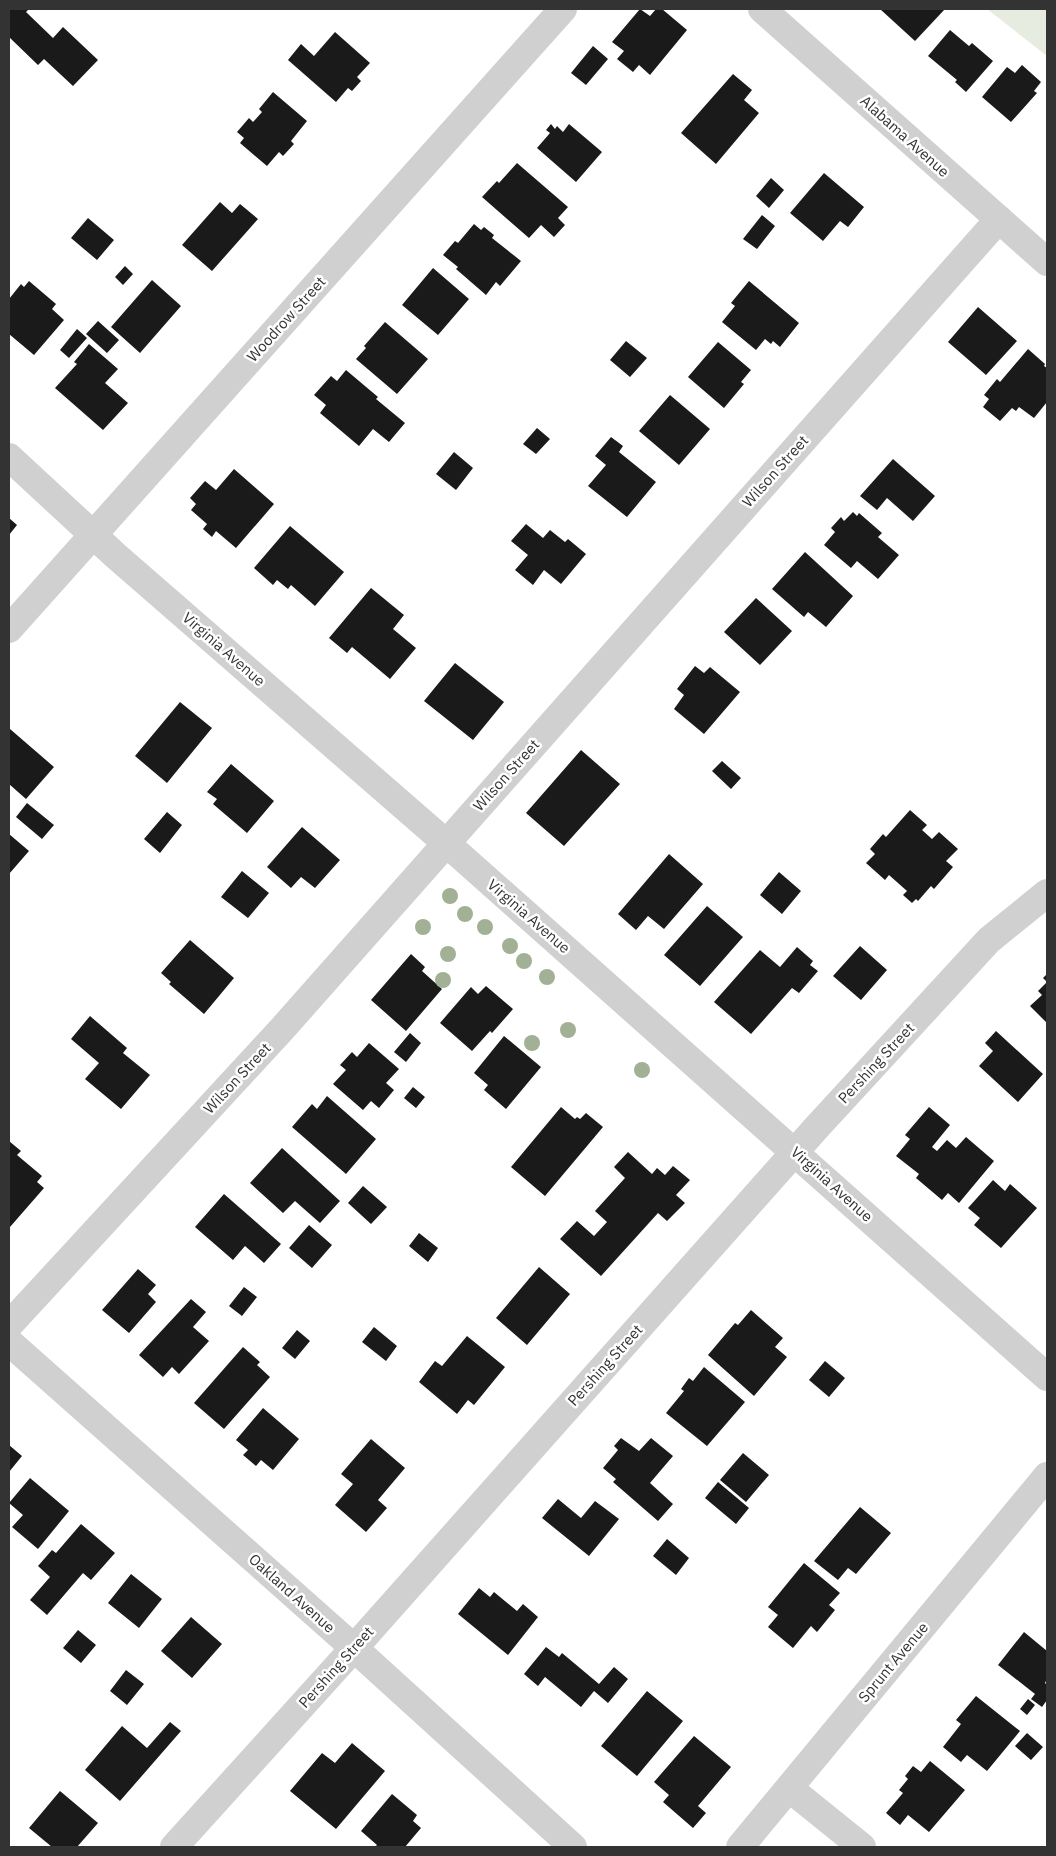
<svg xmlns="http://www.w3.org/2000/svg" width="1056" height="1856" font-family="'IBM Plex Sans',sans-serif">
  <rect width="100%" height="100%" fill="#fff"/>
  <path fill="#e6ecdf" d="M987,9h60v47z"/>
  <path fill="#1a1a1a" d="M9,9h17l2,1 -2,2 27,26 10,-11 35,33 -25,26 -29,-27 -6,6 -29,-28z
    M640,9l10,7 6,-7h6l25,21 -37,45 -11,-10 -6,7 -16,-13 7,-8 -12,-9z
    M880,9h65l-30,32z
    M950,30l19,16 3,-3 21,18 -27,31 -11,-10 2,-2 -29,-24z
    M335,32l35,31 -13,14 4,4 -9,10 -4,-3 -12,14 -48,-42 13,-16 13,12z
    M593,46l15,13 -22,26 -15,-12z
    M1022,65l19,17 -7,9 3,2 -26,29 -29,-25 25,-30 8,6z
    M733,74l19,16 -8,10 15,13 -43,51 -35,-31z
    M273,92l34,29 -16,20 3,3 -11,12 -4,-4 -12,14 -27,-23 4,-5 -7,-6 12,-14 4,4 9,-10 -3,-3z
    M551,124l4,5 2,-3 6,6 6,-8 33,28 -26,30 -39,-34 13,-15 -4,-3z
    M517,163l51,44 -10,11 7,7 -11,12 -13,-12 -12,13 -47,-41 15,-16 2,2z
    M824,173l40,34 -16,20 -8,-6 -17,20 -33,-28z
    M771,178l13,12 -15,18 -13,-12z
    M220,202l12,11 8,-9 18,15 -46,52 -30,-26z
    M762,215l13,11 -18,23 -14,-10z
    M88,218l26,22 -17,20 -26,-22z
    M474,224l7,6 3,-3 10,8 -2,3 29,23 -21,25 -4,-4 -10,13 -30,-26 2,-2 -15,-12 12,-14 3,2z
    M125,266l8,8 -10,11 -8,-8z
    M433,268l36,31 -31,36 -36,-30z
    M152,280l29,26 -41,47 -29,-26z
    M29,281l27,23 -4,5 12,11 -30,35 -25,-21v-35l12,-15 3,3z
    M749,281l50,42 -19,24 -7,-6 -2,3 -6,-5 -9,11 -34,-28 13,-16 -4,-3z
    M978,307l39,34 -31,34 -38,-33z
    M98,321l21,19 -12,13 -21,-19z
    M385,322l43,37 -31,35 -41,-35 10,-11 -2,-2z
    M77,329l10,9 -18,20 -9,-8z
    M626,341l21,17 -17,19 -20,-17z
    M718,342l33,28 -10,12 3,2 -20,24 -36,-31z
    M89,344l29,25 -13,14 23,20 -25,27 -48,-42 22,-24 -3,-2z
    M1028,349l17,15 -1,2 3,2v34l-13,16 -15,-11 -3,4 -4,-3 -12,13 -17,-14 6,-8 -5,-4 13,-16 3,3z
    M346,370l32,27 -2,2 29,24 -16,19 -16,-13 -14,17 -39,-33 6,-8 -12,-10 17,-19 6,5z
    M670,395l40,34 -31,36 -40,-34z
    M537,428l13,11 -14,15 -13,-10z
    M611,437l12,9 -4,6 37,30 -29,35 -39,-31 18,-21 -11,-9z
    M454,452l19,16 -17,22 -20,-16z
    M893,459l42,37 -22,25 -26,-23 -10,12 -17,-14z
    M234,469l40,35 -38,44 -20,-17 -4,6 -9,-8 4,-5 -16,-14 5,-6 -6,-6 15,-17 11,9z
    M853,512l4,4 2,-3 23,20 -4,4 21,18 -21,24 -21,-18 -6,7 -27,-23 11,-13 -4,-4 10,-11 3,4z
    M9,518l8,7 -8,10z
    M526,524l17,14 7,-8 15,12 3,-3 18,15 -25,30 -17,-14 -11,15 -18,-15 13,-15 -17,-14z
    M290,526l54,46 -29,34 -24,-21 -3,4 -11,-9 -4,5 -19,-17z
    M805,552l48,44 -27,31 -18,-15 -4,5 -32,-28z
    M371,588l33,27 -11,14 23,19 -26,31 -38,-32 -5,6 -18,-15z
    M756,598l36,33 -32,34 -36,-33z
    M455,663l49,39 -31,38 -49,-39z
    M695,666l9,7 6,-6 30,25 -36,42 -30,-25 10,-14 -7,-6z
    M180,702l32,26 -45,55 -32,-27z
    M10,729l44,38 -28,32 -17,-15z
    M581,750l39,34 -56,62 -38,-33z
    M722,761l19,17 -10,11 -19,-18z
    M231,764l43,37 -27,32 -34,-29 4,-5 -10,-7z
    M27,803l27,22 -12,14 -26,-22z
    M910,810l17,15 -5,5 10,9 7,-7 19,17 -12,12 7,6 -19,22 -3,-3 -13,15 -2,-2 -4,4 -9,-8 4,-4 -18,-16 -4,5 -19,-17 9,-9 -5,-5 13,-15 3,3z
    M167,812l15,13 -22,28 -16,-14z
    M302,827l38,33 -25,28 -14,-11 -10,11 -24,-21z
    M9,834l20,17 -20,23z
    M669,854l34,30 -39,45 -16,-13 -12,14 -18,-16z
    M242,871l27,22 -21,25 -27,-21z
    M779,872l22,19 -19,23 -22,-19z
    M707,906l36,31 -43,49 -36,-31z
    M190,940l44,38 -30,36 -35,-30 2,-2 -10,-9z
    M860,946l27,24 -26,30 -28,-24z
    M797,947l16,14 -3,4 8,6 -19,22 -7,-5 -41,46 -37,-32 46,-52 20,17z
    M411,954l14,13 -3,4 20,18 -36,42 -35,-31z
    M1047,974v49l-17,-17 12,-11 -4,-4 9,-9 -4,-4z
    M486,986l27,23 -21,24 -2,-2 -18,20 -32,-28 31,-36 7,7z
    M90,1016l37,32 -4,5 27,22 -29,34 -36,-30 14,-16 -28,-24z
    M996,1031l47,43 -25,28 -39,-36 14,-15 -8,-8z
    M410,1033l11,10 -15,19 -12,-10z
    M504,1036l37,31 -35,42 -22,-19 4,-5 -14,-12z
    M369,1043l30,26 -13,14 8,7 -15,18 -8,-7 -8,9 -30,-26 13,-14 -6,-5 12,-13 5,5z
    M413,1087l12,10 -9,11 -12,-10z
    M327,1096l49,43 -30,35 -54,-47 20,-23 5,5z
    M561,1107l14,12 2,-2 3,2 6,-6 17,14 -58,69 -34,-29z
    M929,1107l21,18 -18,22 5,4 10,-11 9,8 10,-11 28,24 -35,42 -11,-10 -6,7 -26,-22 3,-4 -23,-18 14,-17 -5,-4z
    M9,1141l12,10 -4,4 25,21 -5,6 7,6 -34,39 -1,-1z
    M282,1148l58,53 -20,22 -25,-22 -12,12 -33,-30z
    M628,1152l24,22 5,-6 8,7 8,-9 17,14 -14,15 9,8 -18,18 -9,-8 -57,63 -41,-37 17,-18 17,15 13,-14 -12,-11 30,-33 -11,-11z
    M993,1180l12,11 5,-7 27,24 -36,40 -27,-23 6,-7 -12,-10z
    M363,1186l24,21 -16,17 -23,-21z
    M224,1194l57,50 -17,19 -19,-17 -12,14 -38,-33z
    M309,1225l23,20 -20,23 -23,-20z
    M419,1233l19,15 -10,14 -19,-16z
    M539,1267l31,27 -43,51 -31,-27z
    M138,1269l18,16 -8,9 8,8 -27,31 -27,-23z
    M244,1287l13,10 -15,19 -13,-10z
    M191,1299l15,13 -13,15 16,14 -30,33 -7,-7 -9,10 -24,-22z
    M751,1310l32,28 -8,9 12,10 -33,39 -46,-41 27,-32 3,2z
    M374,1327l23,19 -11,15 -24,-19z
    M297,1330l13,11 -15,18 -13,-11z
    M467,1336l38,31 -31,38 -6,-5 -11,14 -38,-32 16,-21 7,5z
    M243,1347l17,15 -3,3 13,12 -46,52 -30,-26z
    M825,1361l20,17 -16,19 -20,-17z
    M704,1367l41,35 -38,44 -41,-33 18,-22 -3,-2 8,-11 4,3z
    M263,1408l36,31 -26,31 -12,-10 -5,6 -13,-11 5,-5 -12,-10z
    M621,1438l18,13 12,-13 22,18 -23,27 23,21 -15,17 -45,-39 3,-3 -13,-11 15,-18 -4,-4z
    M371,1439l34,29 -27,32 9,8 -21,24 -31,-27 18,-21 -12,-10z
    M9,1445l13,11 -13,16z
    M743,1453l26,22 -23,27 -26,-22z
    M30,1478l39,33 -31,38 -26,-22 11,-12 -14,-12z
    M718,1482l31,26 -13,16 -31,-26z
    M558,1499l23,19 14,-17 24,18 -30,37 -47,-38z
    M860,1507l31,26 -35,41 -8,-6 -10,12 -24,-19z
    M81,1524l34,29 -24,27 -8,-7 -36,42 -17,-15 20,-23 -12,-11 14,-16 4,3z
    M667,1539l22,19 -13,17 -23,-19z
    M804,1563l36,30 -11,12 6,5 -18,22 -6,-6 -18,22 -25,-21 10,-12 -10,-8z
    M131,1574l31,25 -23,29 -31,-25z
    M479,1588l11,9 4,-5 23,19 6,-7 15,13 -30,38 -50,-41z
    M191,1617l31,27 -30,34 -31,-27z
    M78,1630l18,15 -15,18 -18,-15z
    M1024,1632l23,19v28l-2,4 2,2v15l-5,7 -11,-8 4,-5 -37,-29z
    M546,1647l13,10 3,-4 37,31 15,-17 14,12 -20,24 -14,-12 -13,16 -36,-30 -7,9 -14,-12z
    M126,1670l18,14 -17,21 -17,-14z
    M647,1691l36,30 -46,55 -36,-30z
    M976,1696l44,35 -33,40 -20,-16 -6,7 -18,-15 18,-23 -5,-4z
    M1028,1699l7,6 -8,10 -7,-6z
    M170,1722l11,9 -61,70 -35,-31 37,-44 25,22z
    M1027,1733l16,14 -12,13 -16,-14z
    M694,1736l37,31 -33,39 8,7 -13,15 -30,-26 6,-7 -15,-13z
    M352,1743l33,28 -49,58 -46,-38 32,-38 13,10z
    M930,1761l35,29 -36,42 -21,-17 -8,10 -14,-12 17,-20 -4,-3 9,-11 -3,-3 8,-10 8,6z
    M60,1791l38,32 -21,24h-25l-23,-19z
    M392,1794l25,21 -4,6 8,7 -16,19h-30l2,-2 -16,-14z"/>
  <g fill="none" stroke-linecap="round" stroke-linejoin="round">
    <path stroke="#d0d0d0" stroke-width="28" d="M762,9l285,253
      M9,457l107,99 330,287 601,534
      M9,629l554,-620
      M9,1325l273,-296 717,-810
      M9,1342l345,306 219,199
      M789,1788l73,59
      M174,1847l180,-199 463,-521 172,-187 58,-47
      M740,1847l307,-371"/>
  </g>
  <g fill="#a2b095">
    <circle cx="450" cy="896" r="8"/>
    <circle cx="465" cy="914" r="8"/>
    <circle cx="423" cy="927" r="8"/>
    <circle cx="485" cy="927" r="8"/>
    <circle cx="510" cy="946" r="8"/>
    <circle cx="448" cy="954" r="8"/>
    <circle cx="524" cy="961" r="8"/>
    <circle cx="547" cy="977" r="8"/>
    <circle cx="443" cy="980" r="8"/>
    <circle cx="568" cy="1030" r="8"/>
    <circle cx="532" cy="1043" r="8"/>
    <circle cx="642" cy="1070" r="8"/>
  </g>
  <g text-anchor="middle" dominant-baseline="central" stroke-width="5" stroke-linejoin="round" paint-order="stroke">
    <g font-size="15" fill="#333" stroke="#fff">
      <text transform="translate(905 136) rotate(42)">Alabama Avenue</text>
      <text transform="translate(286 319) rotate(-48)">Woodrow Street</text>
      <text transform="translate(775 471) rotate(-48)">Wilson Street</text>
      <text transform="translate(224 649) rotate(41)">Virginia Avenue</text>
      <text transform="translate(506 775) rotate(-48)">Wilson Street</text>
      <text transform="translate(529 916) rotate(41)">Virginia Avenue</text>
      <text transform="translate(876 1063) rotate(-47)">Pershing Street</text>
      <text transform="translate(237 1078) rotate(-47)">Wilson Street</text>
      <text transform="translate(832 1184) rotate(42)">Virginia Avenue</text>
      <text transform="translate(605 1365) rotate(-48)">Pershing Street</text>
      <text transform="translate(292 1593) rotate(42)">Oakland Avenue</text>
      <text transform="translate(893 1662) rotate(-50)">Sprunt Avenue</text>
      <text transform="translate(336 1667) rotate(-48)">Pershing Street</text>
    </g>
  </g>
  <rect width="1056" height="1856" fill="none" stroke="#333333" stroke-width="20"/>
</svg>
